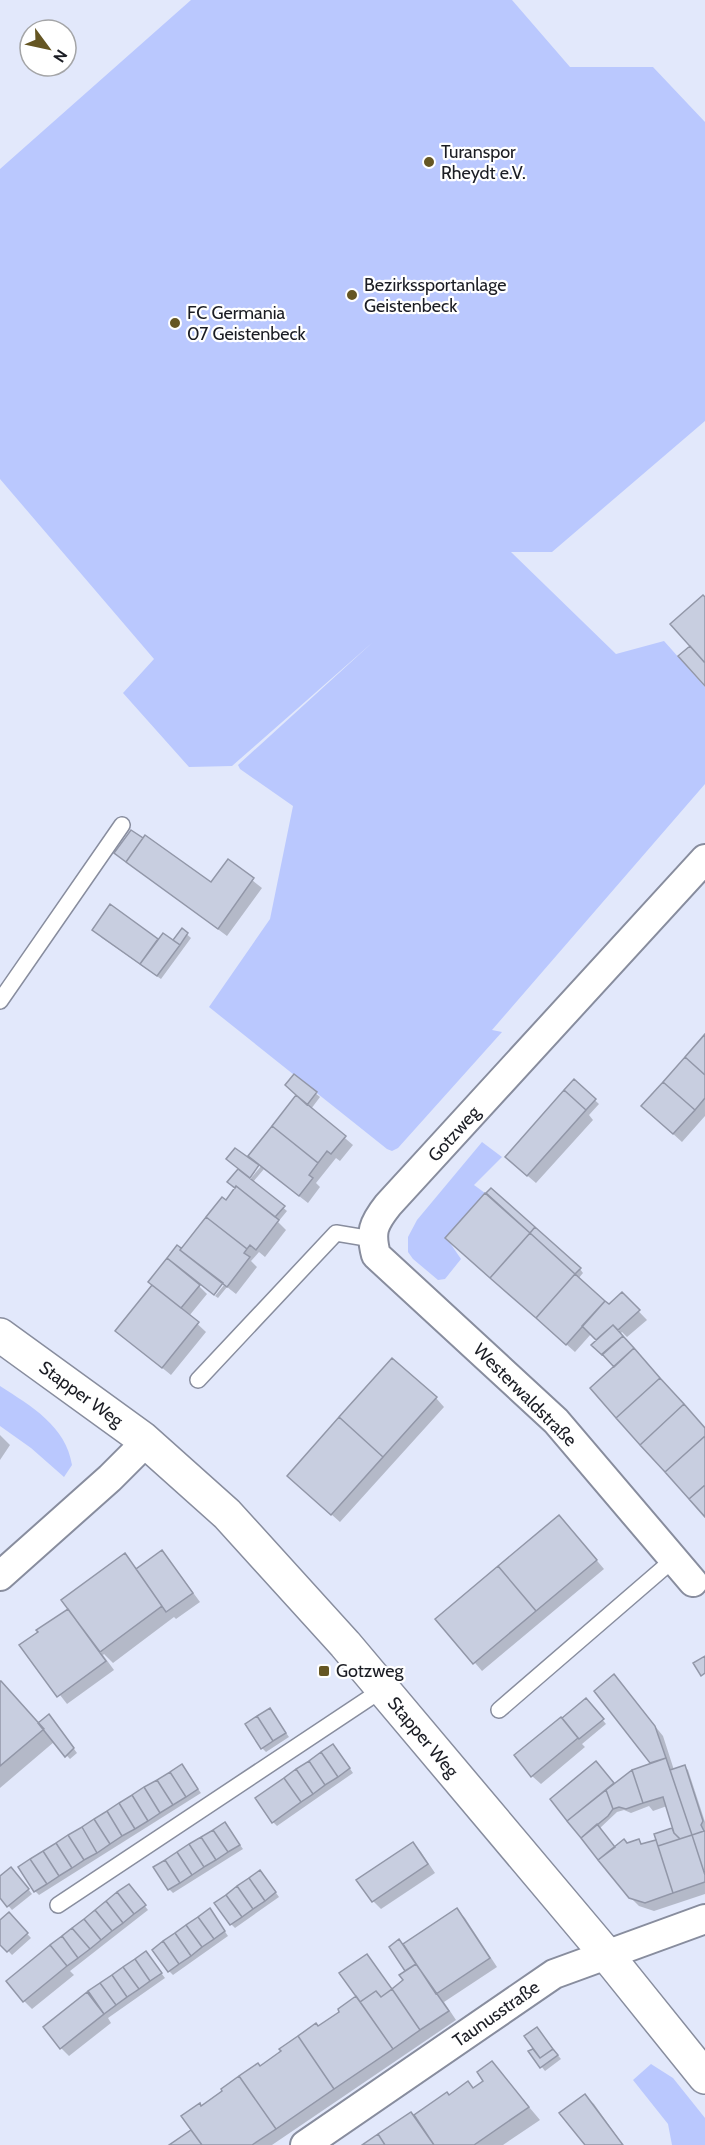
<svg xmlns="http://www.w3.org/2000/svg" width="705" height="2145" font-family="Cabin,sans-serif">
  <rect width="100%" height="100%" fill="#e2e8fb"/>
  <path fill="#bac8fe" d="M191,0h321l58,67h83l52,55v299l-153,131h-41l105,102 48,-13 41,46v97l-213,246 10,2 -104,116 -6,3 -5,-2 -178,-142 61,-88 23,-113 -53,-37 -2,-4 135,-123 -141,124 -43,1 -66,-74 31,-34 -154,-180v-310z
    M482,1142l20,15 -28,28 11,8 -39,44 15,22 -16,20 -7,1 -25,-21 -5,-7v-15l9,-17z
    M0,1386c31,20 66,40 72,79l-8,12 -33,-29 -31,-22z
    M651,2064l22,14 32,40v27h-33l-4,-21 -35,-44z"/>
  <path fill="#0003" fill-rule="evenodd" d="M228,861l34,27 -35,48 -95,-71 79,19z
    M111,906l48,35 14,1 9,-12 9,8 -30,41 -59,-41 -8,-9z
    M705,1035v81l-23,26 -31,-28z
    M294,1076l26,21 -9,12 42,36 -13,16 -4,-3 -20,25 4,4 -12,16 -44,-34 -11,13 34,29 -9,11 8,8 -21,27 -6,-5 -8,9 6,6 -21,27 -9,-7 -9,11 -3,-2 9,-11 -2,-2 -25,1 10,10 -18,22 17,16 -35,43 -54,-44 36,-45 -3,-4 28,-35 4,3 55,-61 -8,-7 11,-13 16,-4 48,-61zM258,1165h4l-16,19 -2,-2z
    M574,1081l25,23 -10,11 4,5 -57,63 -21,-18z
    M491,1190l89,79 3,4 -5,6 31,27 13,-12 25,26 -20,17 -5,-5 -2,2 85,95v86l-107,-175 -7,-6 -16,18 -119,-106 30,-51z
    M436,1398l8,9 -104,115 -43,-38z
    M0,1435l10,10 -10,15z
    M567,1525l37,44 -122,102 -45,-52z
    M162,1552l8,9 30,41 -24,17 -2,-2 -61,46 -9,-9 -1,1 11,15 -47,34 -46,-59 28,-22 21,-14 54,-54 14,15z
    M0,1683l39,42 14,-5 24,33 -7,6 -16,-17 -54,46z
    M622,1685l41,51 11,34 10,-4 4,4 17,52v72l-51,17 -15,-5 -9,-9 -78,-97 52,-29 11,14 38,-21 -57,-73zM649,1806l4,5 14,-5 9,27 -4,-4 -14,12 -15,4 -4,-4 -24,7 -16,-19 18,-17 7,-2 7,3z
    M586,1700l20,24 -24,20 3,3 -44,37 -9,-8 30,-56z
    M273,1714l16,23 -23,15 -4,-4z
    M337,1750l16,23 -76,53 -4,-4z
    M182,1766l19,27 -162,102 -4,-4 -15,-23z
    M225,1824l18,25 -70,44 -4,-4z
    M413,1843l8,9 14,21 -54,36 -8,-8z
    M15,1872l17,22 -20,16 -12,-14v-18z
    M264,1876l15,21 -44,31 -4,-4z
    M132,1890l16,20 -78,61 4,4 -42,34 -8,-8z
    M457,1910l8,8 32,49 -53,35 12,18 -184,125h-101l22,-15 9,-23 139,-95 18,-15 8,-41 26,34 12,-9 3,-10 -5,-25z
    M9,1914l22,24 -19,17 -12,-13v-20z
    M213,1914l15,22 -55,39 -4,-4z
    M146,1953l19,25 -57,40 3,5 -42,33 -8,-8 26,-54 11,11z
    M537,2029l24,30 -16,12 -15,-19 5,-3z
    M492,2063l48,57 -37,25h-138l46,-31 3,3 32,-23 3,3 19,-14 6,6 11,-8z
    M585,2096l9,8 29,41h-37z"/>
  <path fill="#c8cee0" stroke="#9297a8" stroke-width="1.5" d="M703,595l2,2v66l-35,-39z
    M690,646l15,17v23l-27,-30z
    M131,830l12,8 -17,24 -12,-9z
    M145,835l66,47 17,-23 26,19 -36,51 -92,-67z
    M110,904l48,35 -18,25 -48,-34z
    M182,928l6,5 -8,12 -7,-5z
    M163,933l17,12 -23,31 -17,-12z
    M705,1034v41l-20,-18z
    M685,1057l20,18v23l-10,12 -32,-28z
    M294,1074l23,18 -10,13 -22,-20z
    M574,1079l22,20 -10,11 -22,-20z
    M663,1082l32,28 -22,24 -32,-28z
    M564,1090l22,20 -59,66 -22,-19z
    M296,1095l50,41 -15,18 -4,-3 -9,12 -46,-37z
    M272,1126l46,37 -9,12 4,3 -14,18 -51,-40z
    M235,1148l24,17 -9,13 -24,-19z
    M238,1169l47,37 -10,11 -39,-31 -1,2 -8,-6z
    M236,1186l43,34 -23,30 -6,-5 -3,4 -41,-32 16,-20 4,3z
    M491,1188l44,39 -5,6 -44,-40z
    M485,1193l45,40 -40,45 -45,-40z
    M206,1217l41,32 -3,4 6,4 -23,30 -47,-37z
    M535,1227l46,41 -6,6 -45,-41z
    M530,1233l45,41 -39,44 -46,-40z
    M177,1245l4,3 -1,2 43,33 -9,12 -47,-37z
    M167,1258l33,27 -19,23 -33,-26z
    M575,1274l30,27 -39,44 -30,-27z
    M152,1285l47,37 -37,46 -47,-37z
    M622,1292l18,18 -22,20 -5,-5 -17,15 -14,-14 23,-25 4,3z
    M613,1325l10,11 -21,19 -11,-10z
    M623,1336l11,12 -20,19 -12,-13z
    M634,1348l26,30 -44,40 -26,-30z
    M392,1358l45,39 -54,60 -44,-40z
    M660,1378l24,26 -44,41 -24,-27z
    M684,1404l21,24v8l-40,36 -25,-27z
    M339,1417l44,40 -52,58 -44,-39z
    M705,1436v49l-16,14 -24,-27z
    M705,1485v32l-16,-18z
    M559,1515l38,45 -61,51 -38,-45z
    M162,1550l31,43 -27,19 -30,-43z
    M125,1553l37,53 -62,46 -39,-52z
    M498,1566l38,45 -63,53 -38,-45z
    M68,1609l38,52 -49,36 -38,-52 19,-13 -2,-2z
    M705,1656v17l-4,3 -8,-13z
    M614,1674l41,52 11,32 -16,5 -56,-72z
    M1,1681l43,48 -44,37v-85z
    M586,1698l18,21 -25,20 -17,-21z
    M270,1708l16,25 -13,8 -16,-25z
    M49,1714l25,34 -9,9 -27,-34z
    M257,1716l16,25 -12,8 -16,-25z
    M561,1717l17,21 -47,39 -17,-22z
    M333,1744l17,24 -12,9 -17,-25z
    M321,1752l17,25 -13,8 -16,-24z
    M666,1758l26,77 -12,4 -6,-6 -11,-36 -20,6 -11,-33z
    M309,1761l16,24 -12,9 -17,-25z
    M596,1761l18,22 -47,38 -17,-22z
    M182,1764l16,25 -12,8 -16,-25z
    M685,1765l18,56 -2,4 3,6 -12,4 -22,-65z
    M296,1769l17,25 -12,8 -17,-24z
    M632,1770l11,33 -17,6 -7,-2 -6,2 -7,-19z
    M170,1772l16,25 -13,8 -16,-25z
    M284,1778l17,24 -29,21 -17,-25z
    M157,1780l16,25 -13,8 -16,-26z
    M144,1787l16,26 -12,8 -16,-26z
    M606,1790l7,19 -5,7 -27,22 -14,-17z
    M132,1795l16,26 -13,8 -16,-26z
    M119,1803l16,26 -13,7 -15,-25z
    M107,1811l15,25 -12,8 -16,-25z
    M94,1819l16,25 -13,9 -15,-26z
    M225,1822l15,23 -12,7 -15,-22z
    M597,1824l18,23 -17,13 -17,-22z
    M82,1827l15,26 -13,7 -16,-25z
    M672,1828l2,5 6,6 -22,7 -4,-12z
    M213,1830l15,22 -12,8 -15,-23z
    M704,1831h1v44l-13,-40z
    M68,1835l16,25 -12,8 -16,-25z
    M692,1835l13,40v7l-32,11 -15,-47z
    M201,1837l15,23 -12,7 -15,-23z
    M624,1839l3,4 12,-4 2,5 15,-4 17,53 -28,10 -16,-5 -31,-38z
    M413,1842l15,22 -56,38 -16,-22z
    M56,1843l16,25 -13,8 -16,-25z
    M189,1844l15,23 -12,8 -15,-23z
    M43,1851l16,25 -12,8 -17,-25z
    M177,1852l15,23 -12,8 -15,-23z
    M30,1859l17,25 -13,8 -16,-25z
    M165,1860l15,23 -12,7 -15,-23z
    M11,1867l18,22 -22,18 -7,-9v-22z
    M260,1870l16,22 -11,9 -16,-23z
    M249,1878l16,23 -12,8 -16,-23z
    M129,1884l17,21 -12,9 -17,-22z
    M237,1886l16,23 -11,8 -16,-22z
    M117,1892l17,22 -11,9 -17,-22z
    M226,1895l16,22 -12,8 -16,-22z
    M106,1901l17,22 -11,8 -17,-21z
    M210,1908l15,23 -11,8 -16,-22z
    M457,1908l33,50 -54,36 -33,-50z
    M95,1910l17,21 -11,9 -17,-21z
    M9,1912l19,21 -21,19 -7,-7v-25z
    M198,1917l16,22 -12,8 -16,-22z
    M84,1919l17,21 -11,9 -18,-21z
    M186,1925l16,22 -11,9 -16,-23z
    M72,1928l18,21 -12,9 -16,-22z
    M175,1933l16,23 -12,8 -16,-23z
    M62,1936l16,22 -11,8 -17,-21z
    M399,1939l17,25 -11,7 -16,-24z
    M163,1941l16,23 -11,8 -16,-22z
    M50,1945l17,21 -44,36 -17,-21z
    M146,1951l16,22 -12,8 -15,-22z
    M367,1954l25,35 -11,8 -5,-6 -16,11 -21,-29z
    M135,1959l15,22 -11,8 -16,-22z
    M416,1964l33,47 -29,19 -28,-41 11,-9 -4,-5z
    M123,1967l16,22 -12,8 -15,-22z
    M112,1975l15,22 -11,8 -16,-22z
    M100,1983l16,22 -12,9 -16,-23z
    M392,1989l28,41 -27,19 -33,-47 16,-11 5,6z
    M87,1992l17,22 -44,35 -17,-22z
    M356,1996l37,53 -59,40 -36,-53 18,-13 2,3 21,-14 -1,-3z
    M537,2027l16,22 -13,9 -16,-22z
    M298,2036l36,53 -58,40 -37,-53 19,-13 2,3 21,-15 -2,-2z
    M533,2049l7,9 13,-9 5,6 -18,13 -12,-17z
    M492,2061l37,46 -55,38h-40l-20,-30 33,-23 2,3 19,-14 5,7 10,-7 -6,-9z
    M239,2076l37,53 -24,16h-50l-21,-29 19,-13 1,3 21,-15 -1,-2z
    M585,2094l38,51h-38l-26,-32z
    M411,2112l23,33h-49l-7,-11z
    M191,2130l11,15h-33z
    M378,2134l7,11h-23z"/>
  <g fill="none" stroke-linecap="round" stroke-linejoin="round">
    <g stroke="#888d9e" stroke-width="18">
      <path id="service" d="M0,1001l122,-176
        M198,1380l138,-147 36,6
        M499,1710l175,-151
        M58,1905l325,-216"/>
    </g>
    <g stroke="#888d9e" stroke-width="32">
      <path id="minor" d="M0,1576l110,-98 36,-36
        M693,1582l-137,-161 -180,-166c-6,-23 -3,-31 12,-50l317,-346
        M305,2145l249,-171 151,-55"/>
    </g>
    <g stroke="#888d9e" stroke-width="36">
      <path id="secondary" d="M0,1335l142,103 85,76 118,130 261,310 99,123"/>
    </g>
    <use href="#service" stroke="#fff" stroke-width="15"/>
    <use href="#minor" stroke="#fff" stroke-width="28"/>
    <use href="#secondary" stroke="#fff" stroke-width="33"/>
  </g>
  <g fill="#655623" stroke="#fff" stroke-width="2">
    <circle cx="429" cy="162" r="6"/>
    <circle cx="352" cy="295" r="6"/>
    <circle cx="175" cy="323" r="6"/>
    <rect x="318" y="1665" width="12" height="12" rx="3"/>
  </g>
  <g text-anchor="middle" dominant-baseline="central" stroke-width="4.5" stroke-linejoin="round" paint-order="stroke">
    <g font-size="18" fill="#1b1d24" stroke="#fff" text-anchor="start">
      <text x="441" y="152">Turanspor<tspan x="441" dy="21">Rheydt e.V.</tspan></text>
      <text x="364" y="285">Bezirkssportanlage<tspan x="364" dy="21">Geistenbeck</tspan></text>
      <text x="187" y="313">FC Germania<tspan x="187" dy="21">07 Geistenbeck</tspan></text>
      <text x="336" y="1671">Gotzweg</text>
    </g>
    <g font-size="18" fill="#1b1d24" stroke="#fff">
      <text transform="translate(454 1134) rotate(-48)">Gotzweg</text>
      <text transform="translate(81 1394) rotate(36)">Stapper Weg</text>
      <text transform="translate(525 1395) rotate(45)">Westerwaldstraße</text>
      <text transform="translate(423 1737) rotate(50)">Stapper Weg</text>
      <text transform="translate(496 2014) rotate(-35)">Taunusstraße</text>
    </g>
  </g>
  <g transform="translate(48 48) rotate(123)"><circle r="28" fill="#ffffff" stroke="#a4a5a7" stroke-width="1.5"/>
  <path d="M0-4.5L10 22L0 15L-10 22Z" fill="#655623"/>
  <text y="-9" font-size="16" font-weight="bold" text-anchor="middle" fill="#1b1d24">N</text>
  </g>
</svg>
